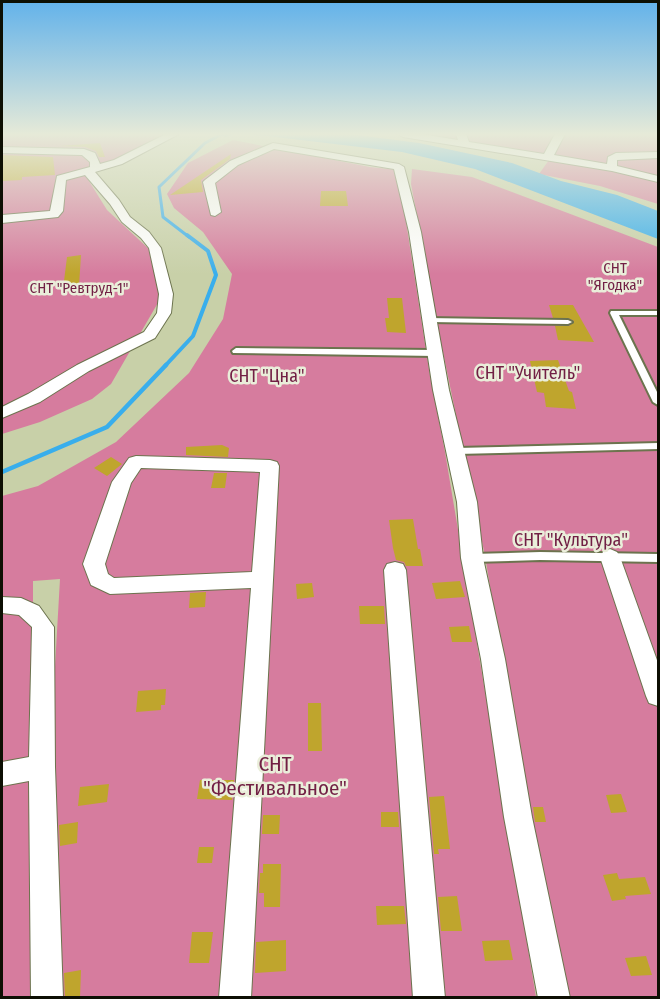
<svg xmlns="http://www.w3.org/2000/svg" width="660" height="999" font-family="'Fira Sans Condensed',sans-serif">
  <rect width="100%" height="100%" fill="#c8d0a8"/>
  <path fill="#d67c9e" d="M2,134h167l-17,11 -68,28 23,37 43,40 8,24 1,27 -48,83 -19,15 -52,23 -38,12z
    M392,134h266v20l-53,1 53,1v48l-58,-18 -61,-12 15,-21h-31z
    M233,140l137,27 28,3 32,206 15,76 91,545h-482v-313l6,-105 -27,2v416l-31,1v-502l36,-10 78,-44 73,-69 34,-54 9,-45 -29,-42 -29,-24 -7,-14 21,-31z
    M412,169l60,8 186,70v750h-94l-38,-194 -41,-247 -48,-233 -26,-139z"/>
  <path fill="#39aeec" d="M218,134h131l70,9 93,20 49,18 56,14 41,16v28l-183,-70 -73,-17 -135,-16 -32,-2 -9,3z"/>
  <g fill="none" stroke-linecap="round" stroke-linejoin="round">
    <path stroke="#39aeec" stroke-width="3" d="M189,237l-26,-20 -4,-30 46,-44 17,-9"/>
    <path stroke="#39aeec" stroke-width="4" d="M165,366l28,-30 23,-61 -8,-24 -21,-16"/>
    <path stroke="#39aeec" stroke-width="4.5" d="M2,472l105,-45 59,-62"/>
  </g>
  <path fill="#bfa52d" d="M100,143l5,14h-6l-3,-6 -11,-4 -26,-1z
    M231,154l-1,5 -29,21 2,12 -33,3z
    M2,155l51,2 2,18 -33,2v3l-20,1z
    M321,191h25l2,15h-28z
    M81,255l-2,31 -16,3 4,-32z
    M387,298h15l4,35 -19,-1 -2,-14h4z
    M549,305h24l21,37 -36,-2 -3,-14h14l5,-5 -6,-3h-15z
    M558,360l11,31 3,1 4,17 -30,-2 -2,-14 -7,-1 -7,-31z
    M222,445l7,3 -1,9 -42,-2v-8z
    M111,457l11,7 -15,12 -13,-8z
    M214,473h13l-2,15h-14z
    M413,519l5,30h2l3,17h-17l-2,-4 -8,-2 -3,-12 -4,-28z
    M460,581l5,16 -29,2 -4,-16z
    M312,583l2,14 -17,2 -1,-15z
    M206,592l-1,15 -16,1 1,-15z
    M359,606h25l1,18h-25z
    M469,626l3,16h-20l-3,-15z
    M166,689l-1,16h-4v5l-25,2 2,-21z
    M308,703h13l1,48h-14z
    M200,780h34l-2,20 -35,-1z
    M109,784l-2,18 -29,4 2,-19z
    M621,794l6,18 -16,1 -5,-18z
    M444,796l6,53h-12l1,5h-5l-5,-57z
    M533,807h10l3,15h-11z
    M381,812h17l1,15h-18z
    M263,815h17l-1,19h-17z
    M78,822l-1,21 -17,3 -1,-21z
    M199,847h15l-2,16h-15z
    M263,864h18l-1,43h-16v-14h-5l1,-20h3z
    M617,873l2,6 26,-2 6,17 -26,2 1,3 -14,2 -9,-26z
    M457,896l5,35h-21l-3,-34z
    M376,906h28l2,18 -29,1z
    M192,932h21l-4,31h-20z
    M286,940v31l-31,2 1,-31z
    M509,940l4,20 -28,1 -3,-20z
    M646,956l6,19 -21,1 -6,-18z
    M81,970l-1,28h-15l-1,-25z"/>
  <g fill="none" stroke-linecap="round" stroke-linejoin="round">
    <g stroke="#6c734e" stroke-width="4">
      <path id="service" d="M611,311h47v4h-39l39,79v11l-5,-3 -43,-89z
        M427,318l141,2 4,2 -4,2 -138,-2 -4,-2z
        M236,348l199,2 4,3 -4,3 -202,-3 -1,-2z
        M658,443v6l-201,5 -5,-3 5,-3z
        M540,552l118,2v8l-118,-2 -68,2 -4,-1 -2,-3 2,-3 4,-1z"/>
    </g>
    <g stroke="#6c734e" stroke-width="2">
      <path id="minor" d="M166,134h13l-57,30 -27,8 24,28 11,17 19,15 12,16 12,46 -2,19 -16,25 -66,33 -49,31 -38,16v-11l26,-13 49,-29 67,-33 13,-19 2,-19 -10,-46 -8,-10 -19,-16 -12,-18 -25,-29 -19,5 -3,31 -5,6 -56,6v-8l48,-4 7,-35 33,-9v-5l-8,-7 -80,-2v-6l82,2 11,4 5,11 14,-4z
        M398,134h23l37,6 -2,-6h10l3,8 75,12 11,-20h10l-11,21 53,9 1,-7 8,-4 42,-1v6l-41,2v6l41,10v6l-46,-11 -209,-34z
        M273,143l126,21 5,3 17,65 28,158 28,112 6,56 22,101 27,158 38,181h-32l-34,-181 -23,-158 -20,-101 -4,-56 -24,-112 -24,-158 -15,-63 -120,-20 -36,16 -23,18 6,29 -6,4 -4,-1 -8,-33 2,-2 25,-19z
        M136,456l134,4 7,2 2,4 -28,532h-32l32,-410 -141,6 -19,-9 -8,-21 29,-82 17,-24zM141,468l119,4 -8,100 -138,6 -6,-4 -3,-10 26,-81z
        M610,549l7,3 3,5 38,106v43l-9,-3 -3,-7 -46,-139 3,-5z
        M395,562l8,2 3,6 39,428h-32l-29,-428 3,-6z
        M2,597l19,1 18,8 15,21 1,140 8,231h-32l-2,-217 -27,5v-24l27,-5 3,-130 -13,-12 -17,-2z"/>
    </g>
    <use href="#service" fill="#fff" fill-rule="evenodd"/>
    <use href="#minor" fill="#fff" fill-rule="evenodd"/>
  </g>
  <linearGradient id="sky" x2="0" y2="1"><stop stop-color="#62b2ea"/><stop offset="0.49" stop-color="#e6ead8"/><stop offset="1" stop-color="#e6ead8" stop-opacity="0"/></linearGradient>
  <rect width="660" height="274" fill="url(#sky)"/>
  <g text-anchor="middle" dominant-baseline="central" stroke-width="5" stroke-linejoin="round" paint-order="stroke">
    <g font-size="15" fill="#711f44" stroke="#eaeeda">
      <text x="615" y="268">СНТ<tspan x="615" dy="17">"Ягодка"</tspan></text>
      <text x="79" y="288">СНТ "Ревтруд-1"</text>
    </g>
    <g font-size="18" fill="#711f44" stroke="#eaeeda">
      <text x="528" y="373">СНТ "Учитель"</text>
      <text x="267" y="376">СНТ "Цна"</text>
      <text x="571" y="540">СНТ "Культура"</text>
    </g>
    <g font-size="21" fill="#711f44" stroke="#eaeeda">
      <text x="275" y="764">СНТ<tspan x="275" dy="24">"Фестивальное"</tspan></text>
    </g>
  </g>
  <rect width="660" height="999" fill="none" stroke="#0d0f03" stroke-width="6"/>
</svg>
